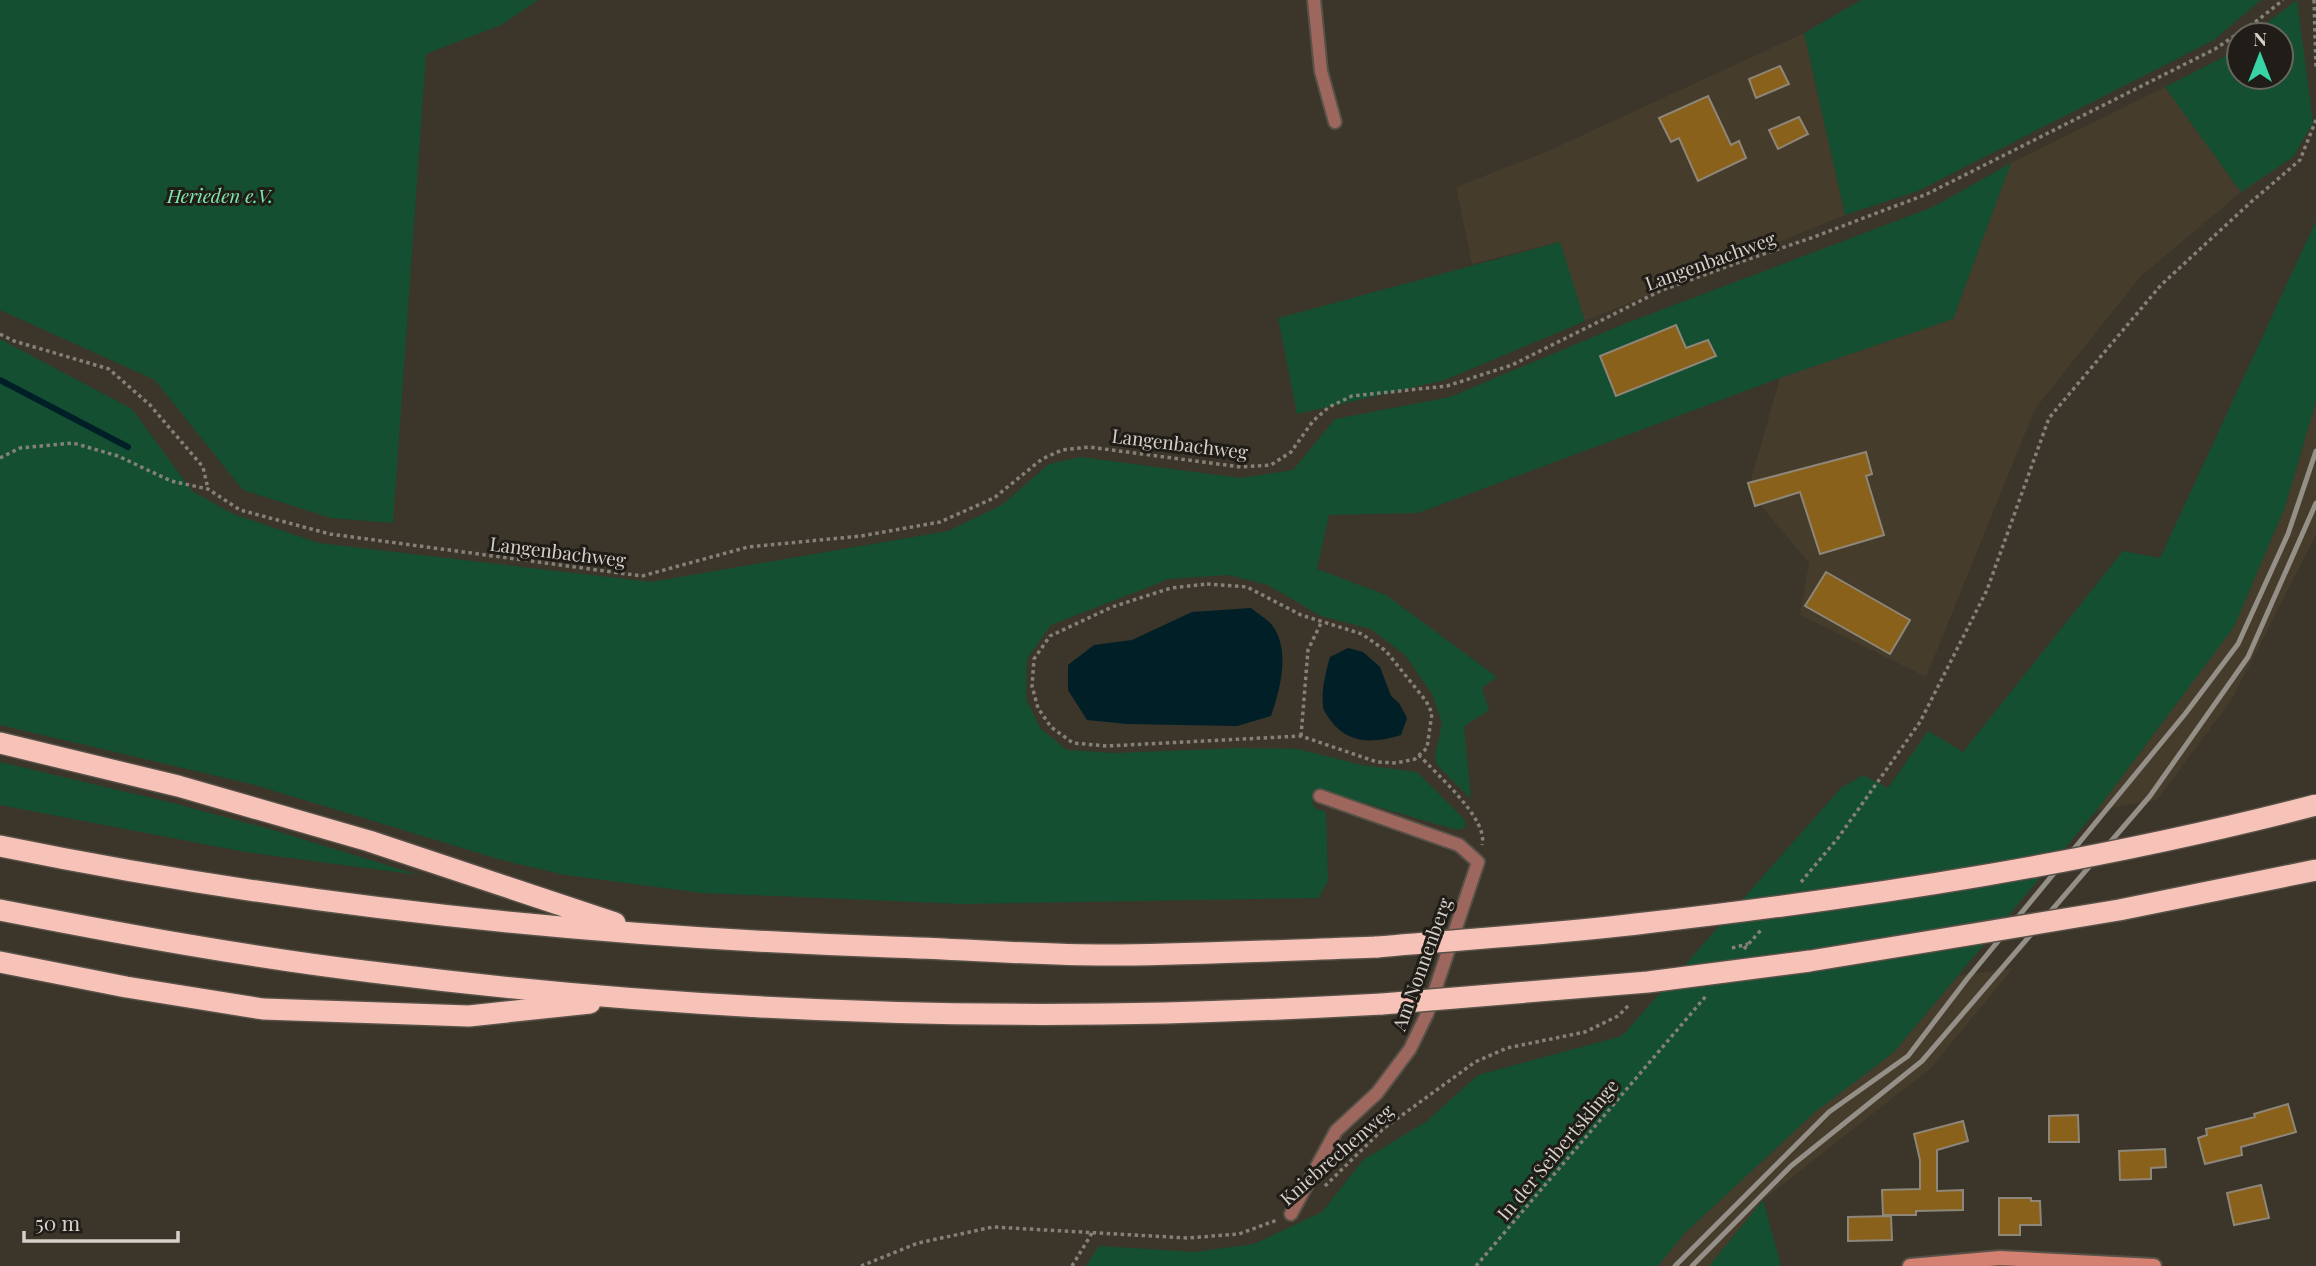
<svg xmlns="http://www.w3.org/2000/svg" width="2316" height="1266" font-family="'Playfair Display',serif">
  <rect width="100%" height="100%" fill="#3b352a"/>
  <path fill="#463c2b" d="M1804,33l41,182 -260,106 -26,-79 -87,22 -16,-77 92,-36z
    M2165,87l76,105 -101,85 -105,132 -109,268 -126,-62 9,-52 -61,-73 32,-112 173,-59 58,-156z
    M2316,401v134l-84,164 -75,101 -60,10 137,-184 51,-119z
    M2013,968l-82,100 -168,132 -54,66h-51l26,-32 131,-122 78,-59 65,-77z"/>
  <path fill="#154f32" d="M0,0h538l-37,25 -75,29 -33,469 -62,-5 -88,-28 -88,-110 -155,-70z
    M1861,0h400l-47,40 -296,151 -73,24 -41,-182z
    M2297,0l16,123 -20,34 -52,35 -76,-105 57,-29 17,-13v32h42v-42h-30z
    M2011,163l-58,156 -173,59 -362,135 -89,2 -12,54 69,26 111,82 -15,11 7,22 -25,16 7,73 -34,-34 -2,-9 7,-33 -10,-29 -27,-39 -34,-26 -50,-13 -53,-31 -40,-10 -59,4 -118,46 -24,34 -1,40 14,29 27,22 47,3 124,-5 60,1 64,16 55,7 48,48v8l-8,2 -137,-40 -5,4 -3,8 3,6 11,4 2,68 -9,18 -356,6 -261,-11 -137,-18 -67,-16 -243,-74 -255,-60v-386l132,70 60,82 41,23 86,29 332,39 297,-51 54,-26 47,-41 31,-7 161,21 52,-8 42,-51 115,-22 174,-73 309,-117z
    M2316,221v180l-31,106 -51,120 -137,183 -204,243 -78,59 -131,122 -26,32h-572l13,-20 96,6 59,-8 68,-32 41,-52 64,-39 51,-46 144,-39 219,-248 22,-13 25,13 40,-57 35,21 160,-201 37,7z
    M1560,242l25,79 -140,59 -148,34 -19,-96z
    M0,762l173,41 100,27 146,45 -174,-23 -245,-47z
    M1763,1200l18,66h-72z"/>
  <path fill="#011f27" d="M1251,608c6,5 16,11 21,17 19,25 8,65 -1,91l-34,10 -110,-2 -40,-4 -19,-30v-25l26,-20 38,-5 60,-28z
    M1348,648l15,4 17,15 11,29 8,7 8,15 -6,17c-26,8 -52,10 -70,-14 -3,-5 -8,-10 -8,-15 -2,-16 3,-34 7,-49z"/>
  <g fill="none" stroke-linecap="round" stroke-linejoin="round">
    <path stroke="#011f27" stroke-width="6" d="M0,380l128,67"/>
  </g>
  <path fill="#89611b" stroke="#8e8679" stroke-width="2" d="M1780,66l9,18 -33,14 -7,-19z
    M1708,96l23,49 8,-4 7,17 -48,23 -19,-43 -8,4 -12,-24z
    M1799,117l9,17 -30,15 -9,-19z
    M1676,325l10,23 22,-8 8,16 -100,40 -16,-40z
    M1866,452l6,22 -6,2 18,59 -64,19 -20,-62 -45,14 -7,-23z
    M1826,572l84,48 -20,34 -85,-48z
    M2288,1104l8,28 -55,15 1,8 -37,9 -7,-26 9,-3 -1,-6 49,-12 -1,-3z
    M2078,1115l1,27h-30v-26z
    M1963,1121l5,20 -31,9v41l26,-1v20l-47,1v4h-33l-1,-25 38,-1v-29l-6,-26z
    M2165,1149l1,18 -15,1v11l-31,1 -1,-29z
    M2261,1185l8,33 -35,7 -7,-32z
    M1999,1198h32v3h9l1,24h-21v10h-21z
    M1891,1216l1,24 -44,1v-24z"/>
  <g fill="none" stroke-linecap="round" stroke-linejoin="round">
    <g stroke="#575147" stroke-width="16">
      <path id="lane" d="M1314,0l7,71 14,51
        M1291,1214l45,-83 41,-38 33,-44 17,-35 51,-152 -19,-17 -139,-49"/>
    </g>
    <g stroke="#575147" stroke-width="18">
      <path id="secondary" d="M1910,1266l90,-8 154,8"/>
    </g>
    <g stroke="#575147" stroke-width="24">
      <path id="highway" d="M0,743l178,43 191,55 246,82
        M0,846c293,60 592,91 891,101 76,2 153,9 229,8 86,-1 171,-5 257,-8
        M0,910c123,24 247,47 372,62 260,33 532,47 794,41 72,-2 144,-5 216,-9
        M0,962l126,25 137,22 206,7 121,-13"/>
    </g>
    <path stroke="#868178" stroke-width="3.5" stroke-dasharray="3.5 3.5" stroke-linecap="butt" d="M2314,0l2,69
      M0,334l14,7 95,28 41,36 53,62 5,22
      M0,458l20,-10 53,-5 45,13 53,25 37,8 32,21 90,24 312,42 106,-29 113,-11 79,-14 54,-24 48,-39 20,-9 27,-3 152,20 30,-2 20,-13 22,-31 16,-14 23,-11 95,-10 65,-21 148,-74 77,-28 74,-25 116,-44 288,-145 43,-29 25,-20
      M1207,584l40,3 54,28 61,19 24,17 40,50 6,12 -5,35 -12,11 -19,4 -19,-1 -76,-26 -194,10 -34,-3 -22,-16 -13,-19 -6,-22 2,-27 16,-23 62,-29 59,-19z
      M1301,736l7,-86 13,-27
      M1419,755c17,19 70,64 63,90
      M1801,882l37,-44 82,-116 67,-132 62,-172 112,-133 90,-83 49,-42 16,-40
      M1732,948l16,-4
      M1744,949l18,-20
      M1325,1186l58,-57 92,-67 32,-14 78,-16 33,-16 12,-12
      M861,1266l57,-23 75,-16 194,11 52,-4 38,-14
      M1072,1266l20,-33
      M1476,1266l230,-270"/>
    <use href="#lane" stroke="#9d675d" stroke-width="12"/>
    <use href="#secondary" stroke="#d58172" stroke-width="14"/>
    <use href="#highway" stroke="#f7c2b8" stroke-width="21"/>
    <path stroke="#948f87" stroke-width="5" d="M1675,1266l154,-154 79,-56 59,-77 218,-265 53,-70 50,-110 28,-83
      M1692,1266l99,-100 131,-105 228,-265 98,-139 68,-154"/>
    <g stroke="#575147" stroke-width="24" stroke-linecap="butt">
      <path id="highway-bridge" d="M1377,947c89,-8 179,-13 268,-24 226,-26 452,-61 671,-118
        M1382,1004l266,-22 162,-21 309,-51 197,-40"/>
    </g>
    <use href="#highway-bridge" stroke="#f7c2b8" stroke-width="21"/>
  </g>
  <g text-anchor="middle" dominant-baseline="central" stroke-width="6" stroke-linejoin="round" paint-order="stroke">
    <g font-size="19" font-style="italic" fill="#80e7ac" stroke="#201d18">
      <text x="220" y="195">Herieden e.V.</text>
    </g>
    <g font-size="19" fill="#d5d1ca" stroke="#201d18">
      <text transform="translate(1710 260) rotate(-20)">Langenbachweg</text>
      <text transform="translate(1180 443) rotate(7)">Langenbachweg</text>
      <text transform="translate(558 551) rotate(7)">Langenbachweg</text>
      <text transform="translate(1421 964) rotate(-70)">Am Nonnenberg</text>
      <text transform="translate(1557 1149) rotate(-50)">In der Seibertsklinge</text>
      <text transform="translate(1336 1154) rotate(-41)">Kniebrechenweg</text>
    </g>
  </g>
  <g transform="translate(2260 56)"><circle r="33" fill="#201d18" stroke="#68655f" stroke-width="2"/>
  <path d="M0-5L12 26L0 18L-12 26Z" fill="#38d4a6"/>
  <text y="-10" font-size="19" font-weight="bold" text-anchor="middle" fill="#d5d1ca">N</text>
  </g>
  <path d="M24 1231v10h154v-10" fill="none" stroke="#d5d1ca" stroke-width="3.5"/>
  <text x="35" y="1231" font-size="21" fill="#d5d1ca" stroke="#201d18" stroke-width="5" paint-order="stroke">50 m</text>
</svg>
